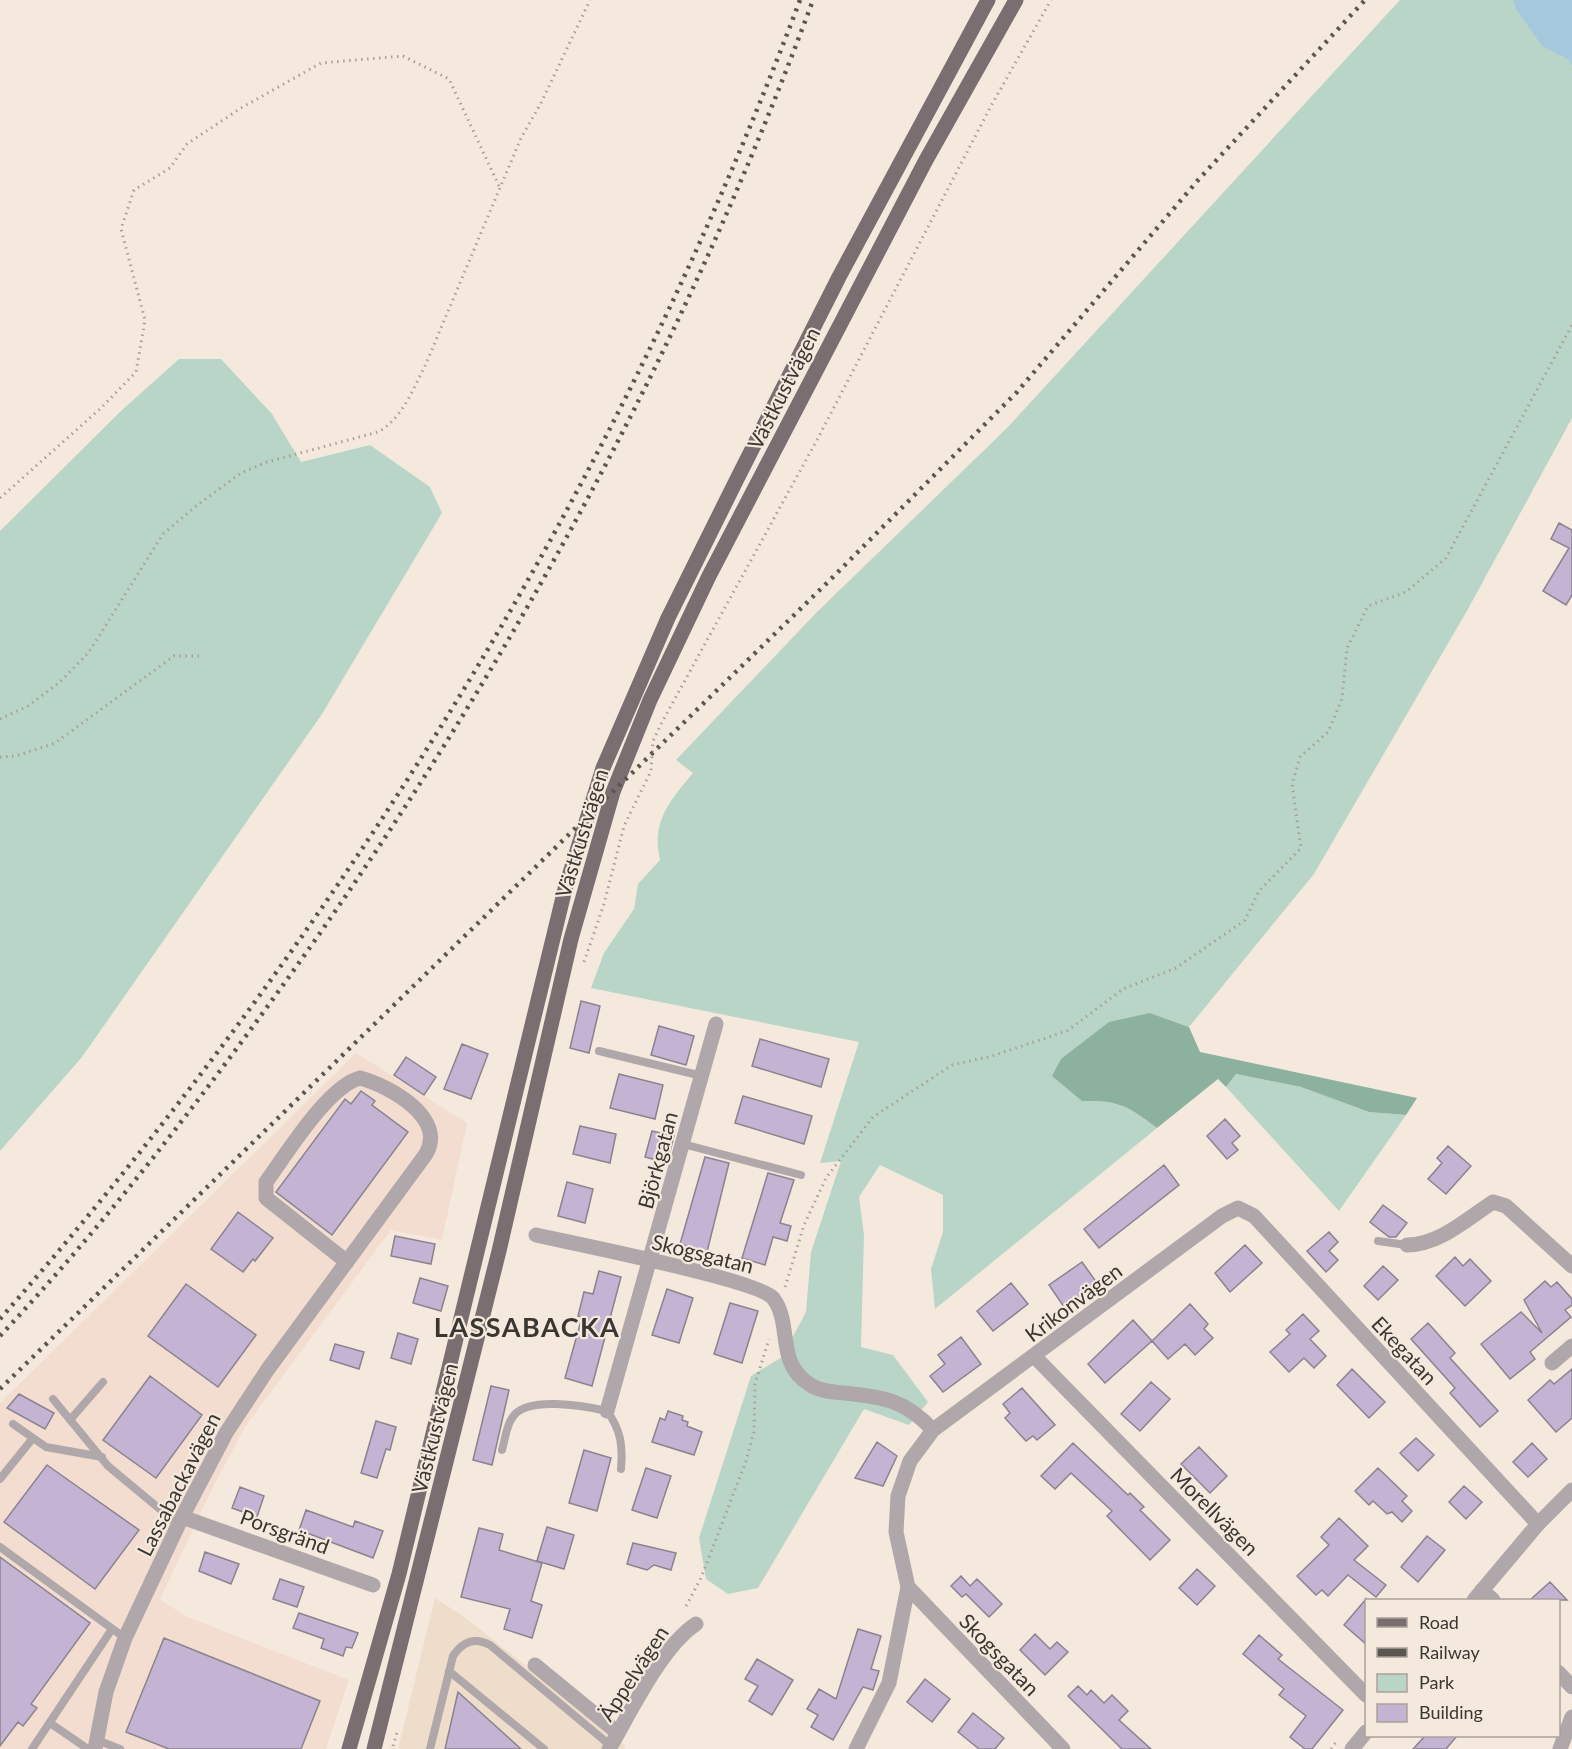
<svg xmlns="http://www.w3.org/2000/svg" width="1572" height="1749" font-family="Lato,sans-serif">
  <rect width="100%" height="100%" fill="#f5e9de"/>
  <path fill="#eeddcb" d="M435,1598l28,18 86,68 77,62 -2,3h-226z"/>
  <path fill="#f3ddd0" d="M356,1053l111,70 -25,117 -51,-10 -146,197 -35,66 -50,106 25,17 164,64 -23,69h-326v-346z"/>
  <path fill="#b9d5c7" d="M1400,0h172v418l-104,191 -154,265 -125,153 -39,-14 -68,88c37,-1 46,5 75,27l-222,181 -4,-40 12,-37v-37l-63,-30 -21,32 5,38 -3,112 32,8 35,47 -19,23 -45,-16 -106,179 -30,6 -22,-15 -7,-41 52,-162 31,-19 24,-45 5,-60 30,-91 -21,2 39,-121 -268,-54 13,-35 30,-44 4,-25 22,-24c-9,-39 10,-59 33,-87l-17,-13 140,-147 192,-186z
    M179,359h42l51,55 29,48 69,-17 60,42 12,26 -120,201 -240,343 -82,94v-620l122,-121z
    M1236,1074l65,13 68,25 37,3 -67,96 -113,-124z"/>
  <path fill="#8db19f" d="M1150,1013l39,14 11,25 217,46 -11,17 -37,-3 -68,-25 -65,-13 -10,13 -8,-8 -61,49c-29,-22 -38,-28 -75,-27l-30,-25 9,-17 48,-37z"/>
  <path fill="#a5c8dd" d="M1513,0h59v66l-3,-6 -27,-14 -26,-37z"/>
  <path fill="#c4b3d2" stroke="#8a8390" stroke-width="1.5" d="M1559,523l13,7v65l-6,10 -23,-14 26,-43 -18,-9z
    M581,1001l19,5 -11,47 -19,-5z
    M659,1026l35,10 -8,29 -35,-10z
    M760,1039l69,20 -8,28 -69,-21z
    M462,1044l26,10 -17,45 -27,-10z
    M406,1057l30,20 -12,18 -30,-20z
    M619,1074l44,11 -8,34 -45,-11z
    M361,1091l14,10 -3,4 36,27 -76,103 -56,-43 69,-93 6,5z
    M743,1096l69,20 -8,28 -69,-21z
    M1225,1119l15,17 -8,7 6,7 -11,9 -20,-23z
    M580,1126l36,8 -6,29 -37,-9z
    M652,1131l22,5 -7,27 -22,-6z
    M1448,1146l23,20 -25,28 -18,-15 14,-16 -5,-5z
    M705,1157l24,6 -22,89 -27,-8z
    M1164,1165l15,20 -80,63 -15,-19z
    M768,1173l26,7 -14,43 11,3 -4,15 -14,-4 -8,28 -23,-7z
    M567,1182l26,7 -8,34 -27,-7z
    M1383,1205l24,18 -11,14h-7l-19,-15z
    M238,1212l35,26 -18,23 -2,-2 -10,13 -32,-23z
    M1329,1232l9,10 -9,9 9,9 -12,12 -19,-21z
    M395,1236l40,8 -4,20 -40,-8z
    M1245,1245l17,18 -32,29 -15,-19z
    M1455,1257l8,9 7,-7 21,22 -26,25 -29,-30z
    M1082,1262l15,21 -33,24 -15,-22z
    M1383,1266l15,14 -20,20 -14,-14z
    M599,1271l22,6 -29,109 -27,-8 17,-61 -4,-1 6,-24 9,2z
    M420,1278l28,8 -7,25 -28,-8z
    M1545,1281l6,6 6,-5 15,17v6l-7,5 6,7 -41,35 5,7 -25,20 -29,-35 40,-32 21,21 -18,-33z
    M1011,1283l17,21 -35,27 -16,-20z
    M186,1284l70,51 -38,52 -70,-51z
    M667,1289l26,9 -14,45 -27,-8z
    M730,1303l28,8 -16,52 -28,-9z
    M1190,1304l18,20 -4,5 9,9 -18,17 -10,-11 -17,15 -16,-18z
    M1303,1314l16,17 -9,8 16,17 -12,12 -10,-10 -15,14 -19,-20 20,-18 -4,-4z
    M1133,1320l19,21 -47,42 -17,-19z
    M1428,1323l27,30 -5,5 48,53 -18,16 -30,-34 5,-5 -44,-49z
    M398,1333l20,6 -7,25 -20,-6z
    M961,1337l20,27 -38,28 -13,-16 15,-12 -7,-9z
    M335,1344l29,8 -5,17 -29,-9z
    M1352,1369l33,33 -16,16 -32,-33z
    M1572,1369v49l-16,14 -28,-32 22,-20 4,4z
    M150,1376l52,39 -46,63 -53,-38z
    M1151,1382l19,17 -30,32 -19,-17z
    M491,1386l18,4 -17,75 -19,-5z
    M1022,1388l33,37 -18,15 -4,-4 -7,5 -21,-23 5,-5 -7,-9z
    M19,1394l35,19 -9,16 -38,-21z
    M668,1411l15,5 -1,4 6,2 -1,4 15,6 -8,23 -42,-13 8,-24 5,2z
    M376,1421l20,6 -6,23 -4,-1 -9,29 -16,-5z
    M1416,1438l18,17 -16,16 -18,-18z
    M877,1442l20,14 -14,30 -28,-8z
    M1073,1443l55,52 2,-2 14,14 -4,3 30,30 -20,20 -43,-44 5,-5 -41,-38 -16,16 -14,-13z
    M1532,1443l15,16 -19,18 -15,-15z
    M1199,1447l28,29 -17,17 -29,-29z
    M584,1450l27,8 -14,53 -28,-8z
    M47,1465l92,65 -44,59 -91,-67z
    M646,1468l25,8 -14,42 -25,-8z
    M1378,1468l29,28 -5,5 10,10 -10,11 -10,-10 -5,2 -14,-13 -4,4 -14,-14z
    M1464,1486l18,16 -16,17 -17,-17z
    M240,1487l24,9 -7,21 -25,-9z
    M306,1510l47,17 2,-6 28,10 -10,27 -74,-28z
    M1339,1518l29,28 -14,14 32,25 -10,12 -28,-22 -20,21 -6,-6 -6,5 -19,-19 32,-31 -8,-8z
    M547,1527l27,8 -10,34 -27,-8z
    M479,1528l24,6 -4,16 43,13 -11,38 11,4 -10,33 -28,-9 6,-20 -49,-12z
    M1427,1536l18,14 -27,32 -17,-15z
    M633,1543l43,10 -5,17 -17,-5 -7,5 -20,-6z
    M205,1552l34,12 -8,20 -32,-13z
    M0,1557l90,66 -59,81 6,4 -14,18 -5,-4 -18,24z
    M1197,1569l18,17 -18,19 -18,-17z
    M961,1576l9,10 7,-7 25,25 -13,13 -23,-23 -4,3 -11,-11z
    M280,1579l24,8 -7,20 -24,-8z
    M1550,1582l17,18h-37z
    M1366,1599v45l-22,-19z
    M299,1613l59,20 -6,15 -6,-1 -3,9 -22,-8 3,-9 -31,-11z
    M858,1629l23,7 -10,33 8,2 -6,19 -10,-3 -30,53 -22,-13 7,-12 -11,-6 12,-20 17,10z
    M1035,1634l15,15 7,-7 11,10 -23,23 -25,-25z
    M1259,1635l23,20 -4,4 65,51 -31,39h-7l-15,-12 16,-21 -27,-21 5,-6 -41,-35z
    M164,1638l156,63 -19,48h-132l-43,-17z
    M757,1659l36,21 -21,35 -23,-14 9,-15 -13,-7z
    M925,1679l25,20 -18,23 -25,-20z
    M1078,1686l9,9 4,-5 13,13 8,-8 16,16 -9,9 32,29h-29l-54,-53z
    M458,1692l63,57h-76z
    M973,1713l31,25 -9,11h-16l-21,-17z
    M1425,1736h32l-11,13h-33z"/>
  <g fill="none" stroke-linecap="round" stroke-linejoin="round">
    <path stroke="#a8a097" stroke-width="3" stroke-dasharray="1.5 4.5" stroke-linecap="butt" d="M0,498l100,-89 36,-37 9,-52 -24,-91 13,-39 36,-22 17,-24 54,-36 80,-45 82,-7 46,23 50,107
      M0,719l28,-13 32,-24 29,-30 74,-118 33,-28 45,-33 26,-11 111,-30c24,-13 35,-43 47,-66l96,-228 20,-35 49,-103
      M0,757l16,-1 39,-13 119,-87h29
      M584,962l20,-58 20,-78 27,-55 2,-30 8,-17 156,-284 174,-334 60,-106
      M785,1287l19,-62 22,-47 47,-61 79,-52 40,-9 75,-25 56,-42 53,-21 69,-48 14,-29 42,-43 -9,-64 8,-27 28,-25 14,-33 5,-51 21,-42 38,-14 40,-34 126,-233
      M686,1606l15,-28 45,-117 8,-29 1,-48 14,-45
      M393,1746l5,-17
      M1331,1749l6,-8"/>
    <path stroke="#afa7a9" stroke-width="8" d="M599,1051l103,25
      M683,1144l118,31
      M1378,1241l29,4
      M53,1399l55,67 71,59
      M70,1420l33,-38
      M13,1424l33,23 56,10
      M502,1450c3,-10 4,-23 10,-32 13,-23 73,-12 95,-7 14,19 16,35 14,58
      M0,1479l33,-41
      M0,1547l125,91
      M449,1671l95,78
      M50,1723l38,26
      M97,1740l23,9
      M32,1749l80,-120
      M430,1749l23,-93c10,-15 22,-19 37,-11l121,101"/>
    <path stroke="#afa7a9" stroke-width="15" d="M536,1235c36,8 222,45 237,63 20,26 2,64 36,86 10,7 24,8 35,9 40,4 61,7 89,37
      M1407,1245c32,0 60,-26 86,-43l13,4 66,60
      M1035,1357l331,338
      M1552,1363l20,-17
      M607,1411l109,-387
      M182,1517l191,68
      M1482,1590l11,10
      M535,1665l83,68
      M1558,1672l14,15
      M95,1749l11,-57 19,-54 57,-121 44,-84 42,-64 158,-215c21,-36 -36,-68 -66,-76 -32,8 -74,77 -94,104v16l81,64
      M609,1749c21,-36 53,-103 87,-125
      M856,1749l33,-66 19,-96
      M1063,1749l-155,-162 -12,-55 2,-36 12,-35 23,-31 289,-214 16,-8 16,8 284,308
      M1560,1749l12,-32"/>
    <path stroke="#afa7a9" stroke-width="15" d="M1474,1600l64,-76 34,-34
      M1352,1749l14,-17"/>
    <path stroke="#7b6e71" stroke-width="15" d="M349,1749l50,-175 166,-685 38,-121 65,-150 69,-139 102,-202 149,-277
      M374,1749l125,-498 72,-312 42,-147 37,-92 59,-124 217,-416 90,-160"/>
    <path stroke="#5b5650" stroke-width="4.5" stroke-dasharray="3 6" stroke-linecap="butt" d="M0,1319c342,-389 618,-834 800,-1319
      M0,1336c110,-117 208,-246 301,-376 210,-296 386,-619 512,-960
      M0,1389l829,-808 188,-189 182,-213 166,-179"/>
  </g>
  <g text-anchor="middle" dominant-baseline="central" stroke-width="4.5" stroke-linejoin="round" paint-order="stroke">
    <g font-size="21" fill="#3a3631" stroke="#f5e9de">
      <text transform="translate(783 388) rotate(-63)">Västkustvägen</text>
      <text transform="translate(581 833) rotate(-73)">Västkustvägen</text>
      <text transform="translate(657 1160) rotate(-75)">Björkgatan</text>
      <text transform="translate(703 1253) rotate(14)">Skogsgatan</text>
      <text transform="translate(1073 1302) rotate(-37)">Krikonvägen</text>
      <text transform="translate(1405 1350) rotate(47)">Ekegatan</text>
      <text transform="translate(434 1428) rotate(-76)">Västkustvägen</text>
      <text transform="translate(178 1484) rotate(-63)">Lassabackavägen</text>
      <text transform="translate(1215 1511) rotate(45)">Morellvägen</text>
      <text transform="translate(285 1531) rotate(20)">Porsgränd</text>
      <text transform="translate(1000 1654) rotate(46)">Skogsgatan</text>
      <text transform="translate(633 1673) rotate(-57)">Äppelvägen</text>
    </g>
    <g font-size="27" font-weight="bold" letter-spacing="1.5" fill="#3a3631" stroke="#f5e9de">
      <text x="527" y="1326">LASSABACKA</text>
    </g>
  </g>
  <rect x="1365" y="1599" width="195" height="138" fill="#f5e9de" stroke="#aaa199" stroke-width="1.5"/>
  <rect x="1377" y="1618" width="30" height="9" fill="#7b6e71" stroke="#aaa199" stroke-width="1.5"/>
  <text x="1419" y="1629" font-size="18" fill="#3a3631">Road</text>
  <rect x="1377" y="1648" width="30" height="9" fill="#5b5650" stroke="#aaa199" stroke-width="1.5"/>
  <text x="1419" y="1659" font-size="18" fill="#3a3631">Railway</text>
  <rect x="1377" y="1674" width="30" height="18" fill="#b9d5c7" stroke="#aaa199" stroke-width="1.5"/>
  <text x="1419" y="1689" font-size="18" fill="#3a3631">Park</text>
  <rect x="1377" y="1704" width="30" height="18" fill="#c4b3d2" stroke="#aaa199" stroke-width="1.5"/>
  <text x="1419" y="1719" font-size="18" fill="#3a3631">Building</text>
</svg>
